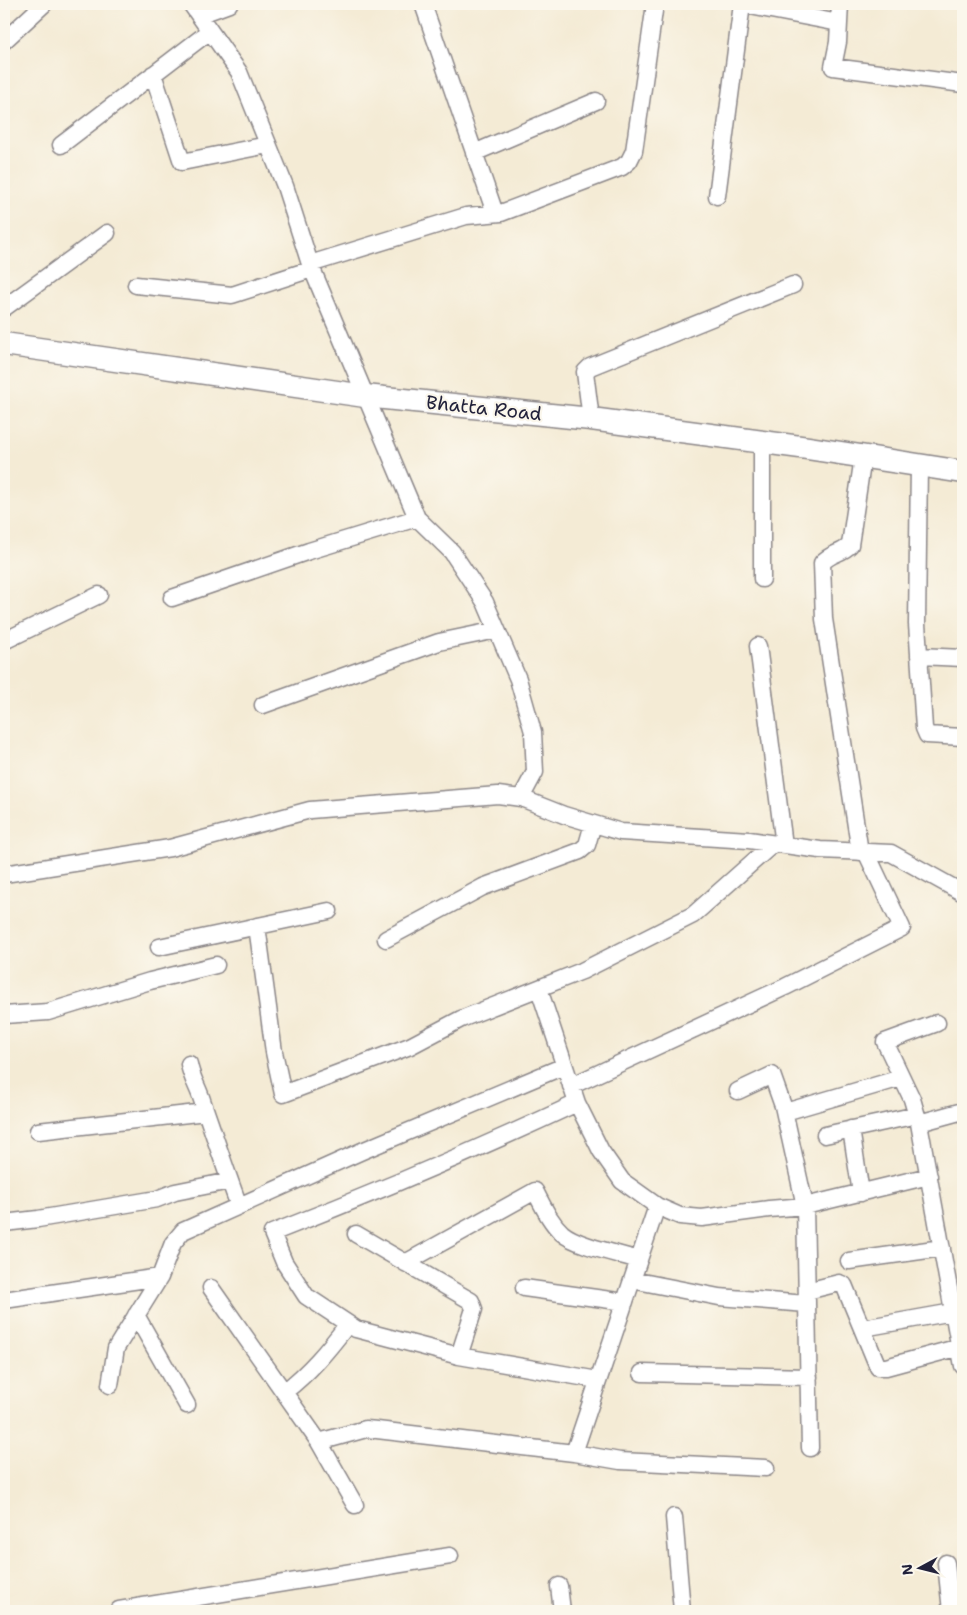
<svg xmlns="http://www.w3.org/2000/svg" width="967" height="1615" font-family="'Shantell Sans',sans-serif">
  <rect width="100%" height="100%" fill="#fbf7ec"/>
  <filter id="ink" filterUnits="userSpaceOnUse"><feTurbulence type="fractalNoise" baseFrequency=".02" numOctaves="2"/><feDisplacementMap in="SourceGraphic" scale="10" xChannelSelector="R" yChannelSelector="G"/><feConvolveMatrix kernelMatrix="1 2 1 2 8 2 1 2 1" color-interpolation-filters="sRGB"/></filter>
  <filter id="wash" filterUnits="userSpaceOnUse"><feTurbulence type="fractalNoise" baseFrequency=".0096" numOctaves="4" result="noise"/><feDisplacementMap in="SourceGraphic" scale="20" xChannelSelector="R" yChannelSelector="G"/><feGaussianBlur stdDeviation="1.12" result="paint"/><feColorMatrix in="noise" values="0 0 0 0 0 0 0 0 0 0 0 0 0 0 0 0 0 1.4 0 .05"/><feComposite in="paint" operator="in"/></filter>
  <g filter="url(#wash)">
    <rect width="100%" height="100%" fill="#f4ebd5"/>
  </g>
  <g filter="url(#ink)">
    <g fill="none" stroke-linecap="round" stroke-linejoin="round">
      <g stroke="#8b8688" stroke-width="19">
        <path id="street" d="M191,4l48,68 46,114 25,78 107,254 35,34 33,50 33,77 15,53 2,40 -14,26
          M423,4l72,209
          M740,4l99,19
          M840,4l-2,38 -5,25 130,17
          M199,15l30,-11
          M4,41l40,-37
          M153,74l29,88 86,-17
          M61,145l149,-114
          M474,153l122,-52
          M717,196l25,-192
          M310,264l156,-48 35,-3 121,-46 7,-6 5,-10 21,-147
          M136,285l96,10 80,-26
          M4,308l103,-75
          M591,419l-6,-47 5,-5 203,-82
          M919,465l-2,159 7,104 3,7 36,2
          M762,579v-137
          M172,598l137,-47 108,-33
          M4,641l95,-46
          M758,646l26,199
          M919,656l44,2
          M263,705l176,-63 58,-12
          M860,852l-36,-233 -2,-56c8,-10 20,-9 28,-18l13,-88
          M4,874l166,-26 140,-38 188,-15 23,3 43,17 57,17 128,8 71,10 71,3 72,40
          M257,926l17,126 9,42 127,-48 51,-27 121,-48 111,-56 80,-71
          M386,939l97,-52 97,-36 7,-6 6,-21
          M159,947l170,-36
          M539,989l38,114 24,48 21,30 35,25 23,10 22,2 67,-9 36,-3 124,-30
          M4,1015l44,-3 102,-31 66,-16
          M937,1023l-52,19 27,57 7,24 44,243
          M189,1064c2,13 9,23 13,36 12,35 24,71 37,106
          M571,1086l214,-99 117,-59 -36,-76
          M738,1091l34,-16 11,31 22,100 5,242
          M577,1103c-100,47 -202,90 -305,130l12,29 22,34 50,33 103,27 139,24
          M785,1112l116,-34
          M919,1123l44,-12
          M851,1129l10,64
          M38,1131l168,-19
          M825,1135l92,-20
          M4,1223l34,-4 119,-20 18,-7 55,-11
          M356,1234l115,67 3,8 -15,47
          M849,1261l93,-13
          M405,1263l130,-72c8,15 15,31 27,42 15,13 58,21 77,27
          M632,1280l87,17 88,7
          M211,1288l108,154 36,63
          M524,1288l101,14
          M807,1291l32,-8 5,2 34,82h8l74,-20
          M4,1300l156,-23
          M136,1315l51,90
          M863,1328l90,-16
          M642,1373l167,4
          M110,1385l6,-37 44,-71 13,-34 10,-12 179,-80 202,-85
          M284,1392c26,-20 44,-42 64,-68
          M319,1442l47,-13 11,1 197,23 46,8 146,7
          M574,1453l83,-247
          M674,1517l8,94
          M946,1563l5,48
          M559,1586l3,25
          M119,1611v-1l331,-54"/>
      </g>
      <g stroke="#8b8688" stroke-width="25">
        <path id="secondary" d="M4,344l361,52 226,23 217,29 155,24"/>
      </g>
      <use href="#street" stroke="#fff" stroke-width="16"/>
      <use href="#secondary" stroke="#fff" stroke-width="22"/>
    </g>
  </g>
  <g text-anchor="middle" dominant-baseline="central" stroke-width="4.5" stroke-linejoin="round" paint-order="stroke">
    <g font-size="19" fill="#22223b" stroke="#fbf7ec">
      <text transform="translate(484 408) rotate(6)">Bhatta Road</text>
    </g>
  </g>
  <rect width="967" height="1615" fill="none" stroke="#fbf7ec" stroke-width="20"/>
  <g transform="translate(920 1568) rotate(263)" stroke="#fbf7ec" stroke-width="4" paint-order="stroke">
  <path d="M0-4L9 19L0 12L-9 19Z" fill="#22223b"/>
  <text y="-8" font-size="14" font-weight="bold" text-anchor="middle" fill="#22223b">N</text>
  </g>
</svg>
